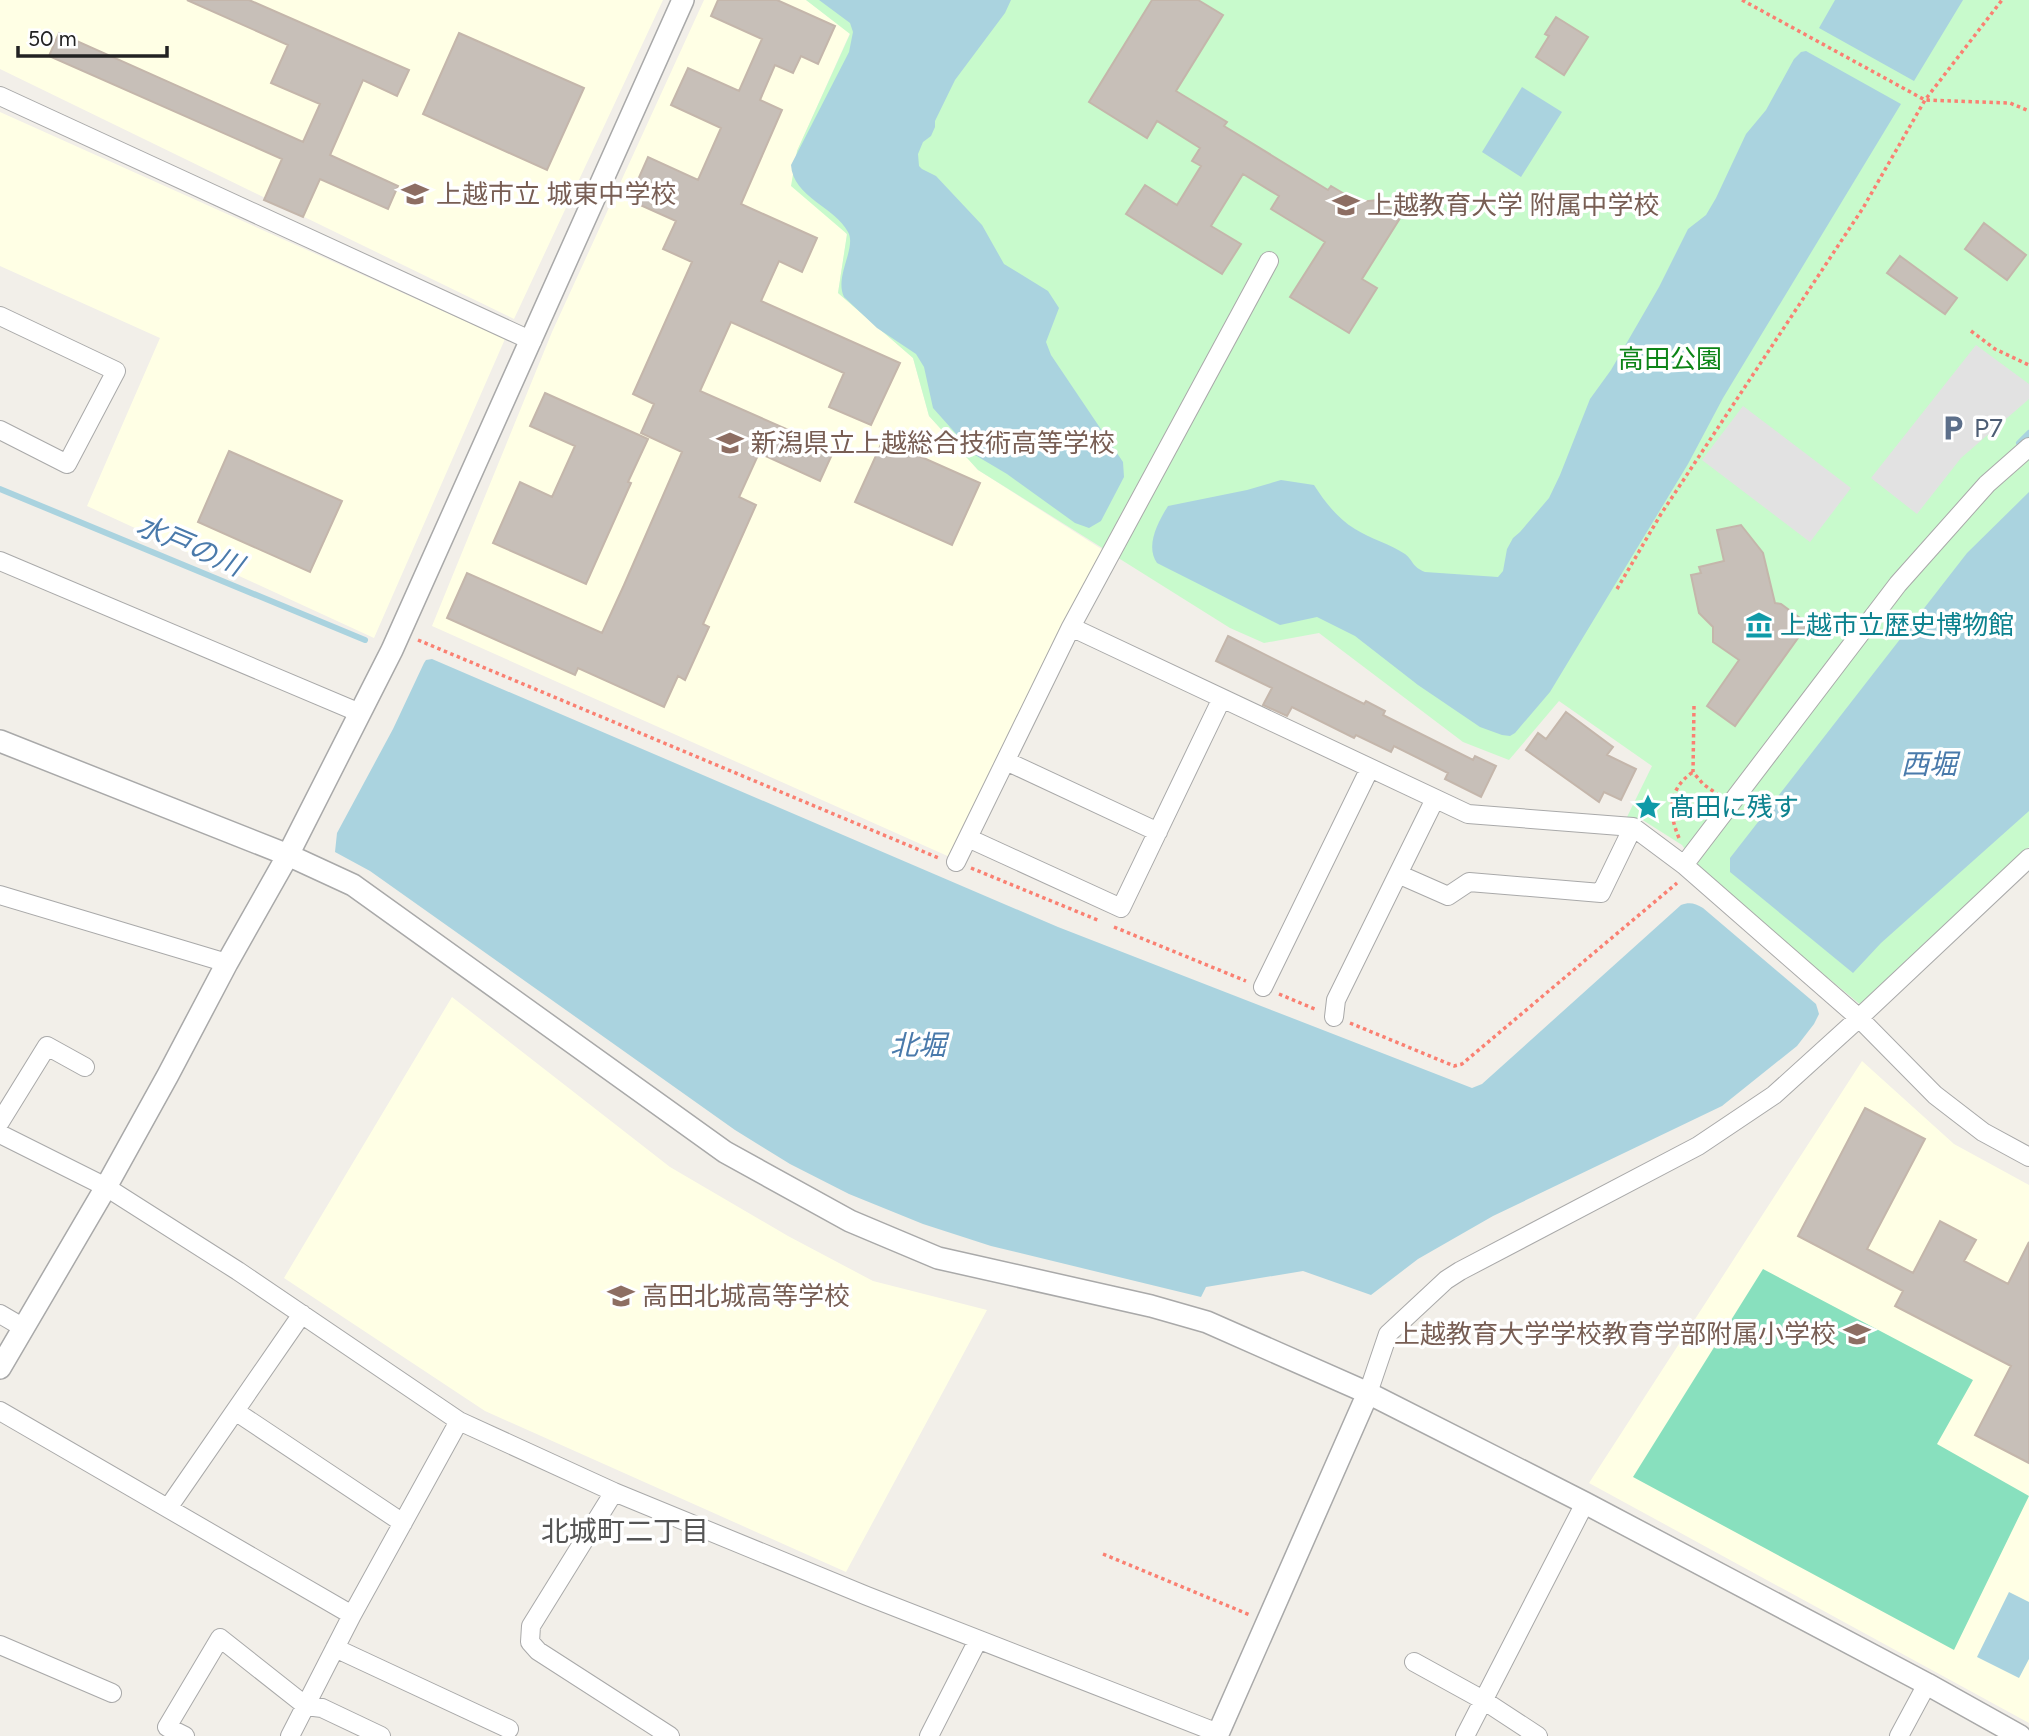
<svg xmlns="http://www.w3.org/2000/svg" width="2029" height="1736" font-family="Figtree,'Noto Sans JP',sans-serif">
  <rect width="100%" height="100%" fill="#f2efe9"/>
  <path fill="#ffffe5" d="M0,0h663l-149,319 -514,-250z
    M704,0h102l44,33 -53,118 50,84 -9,58 75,65 16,58 49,54 125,80 -151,308 -520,-232 120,-294z
    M0,112l505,227 -131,299 -287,-132 73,-168 -160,-72z
    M452,997l218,170 118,69 85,45 114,29 -141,262 -361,-161 -201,-133z
    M1862,1061l92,83 75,41v538l-440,-240z"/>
  <path fill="#c8facc" d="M806,0h1223v847l-167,159 -156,-129 -24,-32 -41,-26 -14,-2 25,-51 -93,-65 -50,59 -46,-18 -144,-109 -55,10 -34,-15 -252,-158 -49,-54 -16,-58 -75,-65 9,-59 -56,-48 6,-35 53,-117z"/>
  <path fill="#88e0be" d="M1763,1269l210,111 -36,64 92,52 -75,154 -321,-173z"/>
  <path fill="#e2e2e2" d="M1976,345l53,39v15l-68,59 -44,56 -46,-36z
    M1743,406l108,82 -41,54 -108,-82z"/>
  <path fill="#aad3df" d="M819,0h192l-6,13 -50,67 -20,41v6l-4,9 -8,6 -5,12 1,12 3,3 14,7 46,49 22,39 44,27 11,17 -13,34 5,13 72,107 1,15 -23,44 -12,7 -14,-5 -68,-49 -32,-19 -42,-47 -9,-41 -8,-13 -39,-26 -33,-31c-10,-21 13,-49 4,-65 -13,-25 -55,-35 -57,-67l58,-113 4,-20 -3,-9z
    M1835,0h128l-49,81 -95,-53z
    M1806,51l95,53 -178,294 -35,66 -138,228 -35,41 -5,3 -8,-1 -22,-8 -62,-42 -63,-49 -38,-19 -37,8 -123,-62c-12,-17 1,-41 11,-57l79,-16 34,-10 33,5c11,17 23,33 41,44 16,10 35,15 50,25 9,7 6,12 20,18l73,5 5,-6 4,-22 6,-11 7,-6 29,-34 11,-23 30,-76 21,-29 48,-83 29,-58 18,-14 10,-17 30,-64 20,-24 28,-51 7,-7z
    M1522,87l40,25 -41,65 -39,-25z
    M2029,492v319l-148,132 -28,30 -123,-101v-14l237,-305z
    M432,659l626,268 414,161 10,-4 199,-179c8,-3 14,-2 22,3l113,96 3,10 -5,10 -17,22 -75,60 -229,110 -75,43 -47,36 -68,-24 -97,16 -5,10 -210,-51 -68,-22 -74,-30 -59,-30 -55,-34 -365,-259 -35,-19 2,-19 56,-104 31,-66 2,-3z
    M2009,1592l20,10v57l-10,19 -42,-21z"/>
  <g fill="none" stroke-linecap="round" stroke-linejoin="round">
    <path stroke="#aad3df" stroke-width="6" d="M2019,443l10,-10
      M0,489l365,151"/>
  </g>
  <path fill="#c7bfb8" stroke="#c4b6ab" stroke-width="2" d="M187,0h62l160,70 -12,26 -34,-16 -33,75 68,31 -10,23 -68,-30 -17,38 -39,-17 18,-41 -233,-103 10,-23 244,109 17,-38 -49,-21 17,-38z
    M718,0h59l58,26 -17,38 -17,-8 -8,17 -18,-8 -15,35 22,10 -41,94 76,34 -15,34 -23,-11 -18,40 139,62 -29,62 -42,-18 15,-34 -113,-51 -31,69 134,59 -14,31 -61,-28 -20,44 17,8 -53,119 6,3 -24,53 -7,-4 -14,31 -86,-39 -3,7 -128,-57 20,-45 135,60 22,-48 58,-133 -41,-19 13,-29 -21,-10 59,-132 -29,-13 13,-28 -47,-21 19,-43 50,23 23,-52 -50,-23 17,-37 51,23 23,-52 -51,-23z
    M1152,0h46l25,15 -47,76 51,31 -3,4 104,64 3,-4 27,16 20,-2 24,15 -40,64 15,9 -28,45 -59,-36 35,-55 -54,-33 8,-13 -36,-22 -32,52 30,18 -19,30 -96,-60 19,-29 32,20 24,-39 -9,-5 8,-13 -43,-27 -10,17 -58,-36z
    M1556,17l32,20 -24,38 -28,-18 13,-21 -4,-2z
    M459,33l125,55 -37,82 -124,-56z
    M1984,223l42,32 -19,25 -42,-31z
    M1900,256l57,42 -12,16 -58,-41z
    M545,393l103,46 -20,43 3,1 -45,101 -93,-41 27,-61 32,15 23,-51 -45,-20z
    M883,440l97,43 -28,62 -97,-43z
    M229,451l113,50 -32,71 -112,-50z
    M1741,525l22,28 12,50 6,1 27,20 -73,102 -28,-20 32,-46 -26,-18v-15l-14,-14 -8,-38 10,-2 -2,-6 25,-6 -7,-31z
    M1228,636l136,68 2,-3 19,10 -2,4 90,45 2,-4 21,10 -15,31 -36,-18 3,-6 -54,-27 -3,6 -35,-17 -2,3 -62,-31 -5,9 -24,-11 9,-17 -56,-27z
    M1566,712l47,35 -6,8 29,14 -15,31 -17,-8 -5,10 -73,-52 12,-17 8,6z
    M1865,1108l60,31 -58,110 46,24 27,-52 36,19 -12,21 44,23 21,-42v221l-54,-28 36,-69 -116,-60 8,-15 -105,-55z"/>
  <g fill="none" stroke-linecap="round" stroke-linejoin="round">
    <g stroke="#a9a9a9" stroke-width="20">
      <path id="minor" d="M0,96l532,245
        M0,316l116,55 -49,93 -67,-34
        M0,561l360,152
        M1071,627l397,187 165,13 51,38 175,153 76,77 48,37 46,25
        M1006,761l152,71
        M1435,799l-37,75 50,22 21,-14 132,11 32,-66
        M968,838l153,70 101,-210
        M956,862l115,-235 198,-366
        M1684,865l214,-281 89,-100 42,-37
        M0,895l227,68
        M1263,987l107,-219
        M1334,1017l2,-17 62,-126
        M0,1122l47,-76 38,21
        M0,1134l106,53 132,84 221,150 155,71 253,104 351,137
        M0,1314l24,14
        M1368,1393l20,-59 58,-54 14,-9 238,-125 76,-51 85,-77 170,-160
        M0,1411l352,204
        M235,1411l168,112
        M614,1492l-83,134 -1,16 8,9 132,85
        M168,1508l134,-194
        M0,1645l112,48
        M335,1648l174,81
        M1414,1662l69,38 55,36
        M185,1736l-18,-9 53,-89 86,68 16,2 59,28
        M290,1736l62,-121 107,-194
        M929,1736l49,-96
        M1465,1736l120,-233
        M1899,1736l28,-52"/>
    </g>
    <g stroke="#a9a9a9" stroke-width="24">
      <path id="tertiary" d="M0,741l288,114 65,30 372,267 125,69 88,37 213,48 56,16 161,71 217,110 342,181 93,52
        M0,1368l106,-181 62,-112 59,-112 61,-108 104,-205 291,-650
        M1217,1736l151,-343"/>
    </g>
    <path stroke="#fa8072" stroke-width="3.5" stroke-dasharray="3.5 3.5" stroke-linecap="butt" d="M1742,0l183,100 85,3 19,8
      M1971,331l24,18 34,16
      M1617,589l44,-75 202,-306 62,-108 77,-100
      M418,640l523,219
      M1694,706l-1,66 10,12 14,10
      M1679,838c-11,-26 -11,-49 14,-66
      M971,868l129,53
      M1114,927l132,54
      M1279,994l38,16
      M1350,1023l104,43 8,-2 215,-181
      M1103,1554l147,61"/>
    <use href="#minor" stroke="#fff" stroke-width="18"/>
    <use href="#tertiary" stroke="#fff" stroke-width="21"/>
  </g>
  <defs>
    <g id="school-bare" transform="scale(2.1)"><path d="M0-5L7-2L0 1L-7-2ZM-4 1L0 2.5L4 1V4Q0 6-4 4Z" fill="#8d6e63" stroke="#fff" stroke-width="2.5" paint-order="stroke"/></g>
    <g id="parking-bare" transform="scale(2.1)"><path d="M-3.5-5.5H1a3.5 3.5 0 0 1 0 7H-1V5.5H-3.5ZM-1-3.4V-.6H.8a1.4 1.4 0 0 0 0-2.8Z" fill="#5c6f8a" stroke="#fff" stroke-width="2.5" paint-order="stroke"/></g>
    <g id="museum-bare" transform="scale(2.1)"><path d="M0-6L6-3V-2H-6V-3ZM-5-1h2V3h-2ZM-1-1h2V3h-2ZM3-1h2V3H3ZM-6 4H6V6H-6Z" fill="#0f9aa8" stroke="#fff" stroke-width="2.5" paint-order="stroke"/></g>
    <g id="sight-bare" transform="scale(2.1)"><path d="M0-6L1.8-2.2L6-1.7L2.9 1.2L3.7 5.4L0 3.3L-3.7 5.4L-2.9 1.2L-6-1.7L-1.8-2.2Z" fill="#0f9aa8" stroke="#fff" stroke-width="2.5" paint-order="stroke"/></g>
  </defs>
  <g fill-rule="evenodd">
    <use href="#school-bare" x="415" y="194"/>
    <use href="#school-bare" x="1346" y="205"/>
    <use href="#parking-bare" x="1953" y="428"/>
    <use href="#school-bare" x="730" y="443"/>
    <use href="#museum-bare" x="1759" y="625"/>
    <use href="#sight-bare" x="1648" y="807"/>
    <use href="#school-bare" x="621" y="1296"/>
    <use href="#school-bare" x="1857" y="1334"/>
  </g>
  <g text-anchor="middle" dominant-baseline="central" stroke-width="7" stroke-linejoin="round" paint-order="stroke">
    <g font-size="26" fill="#785e54" stroke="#fff" text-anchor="start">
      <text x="436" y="194">上越市立 城東中学校</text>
      <text x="1367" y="205">上越教育大学 附属中学校</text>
      <text x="751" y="443">新潟県立上越総合技術高等学校</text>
      <text x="642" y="1296">高田北城高等学校</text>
      <text x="1836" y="1334" text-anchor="end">上越教育大学学校教育学部附属小学校</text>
    </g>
    <g font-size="26" fill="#0c8416" stroke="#fff">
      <text x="1670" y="359">高田公園</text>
    </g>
    <g font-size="26" fill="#4e5e75" stroke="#fff" text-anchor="start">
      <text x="1974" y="428">P7</text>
    </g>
    <g font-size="26" fill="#0d838f" stroke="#fff" text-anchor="start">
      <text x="1780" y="625">上越市立歴史博物館</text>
      <text x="1669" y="807">髙田に残す</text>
    </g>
    <g font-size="28" font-style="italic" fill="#4a7aab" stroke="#fff">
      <text transform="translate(190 545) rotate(23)">水戸の川</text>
      <text x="1929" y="764">西堀</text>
      <text x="918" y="1045">北堀</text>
    </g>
    <g font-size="28" fill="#555" stroke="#fff">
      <text x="625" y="1531">北城町二丁目</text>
    </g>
  </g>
  <path d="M18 46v10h149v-10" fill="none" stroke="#222222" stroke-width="3.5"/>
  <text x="28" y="46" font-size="21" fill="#222222" stroke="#ffffff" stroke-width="5" paint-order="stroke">50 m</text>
</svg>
